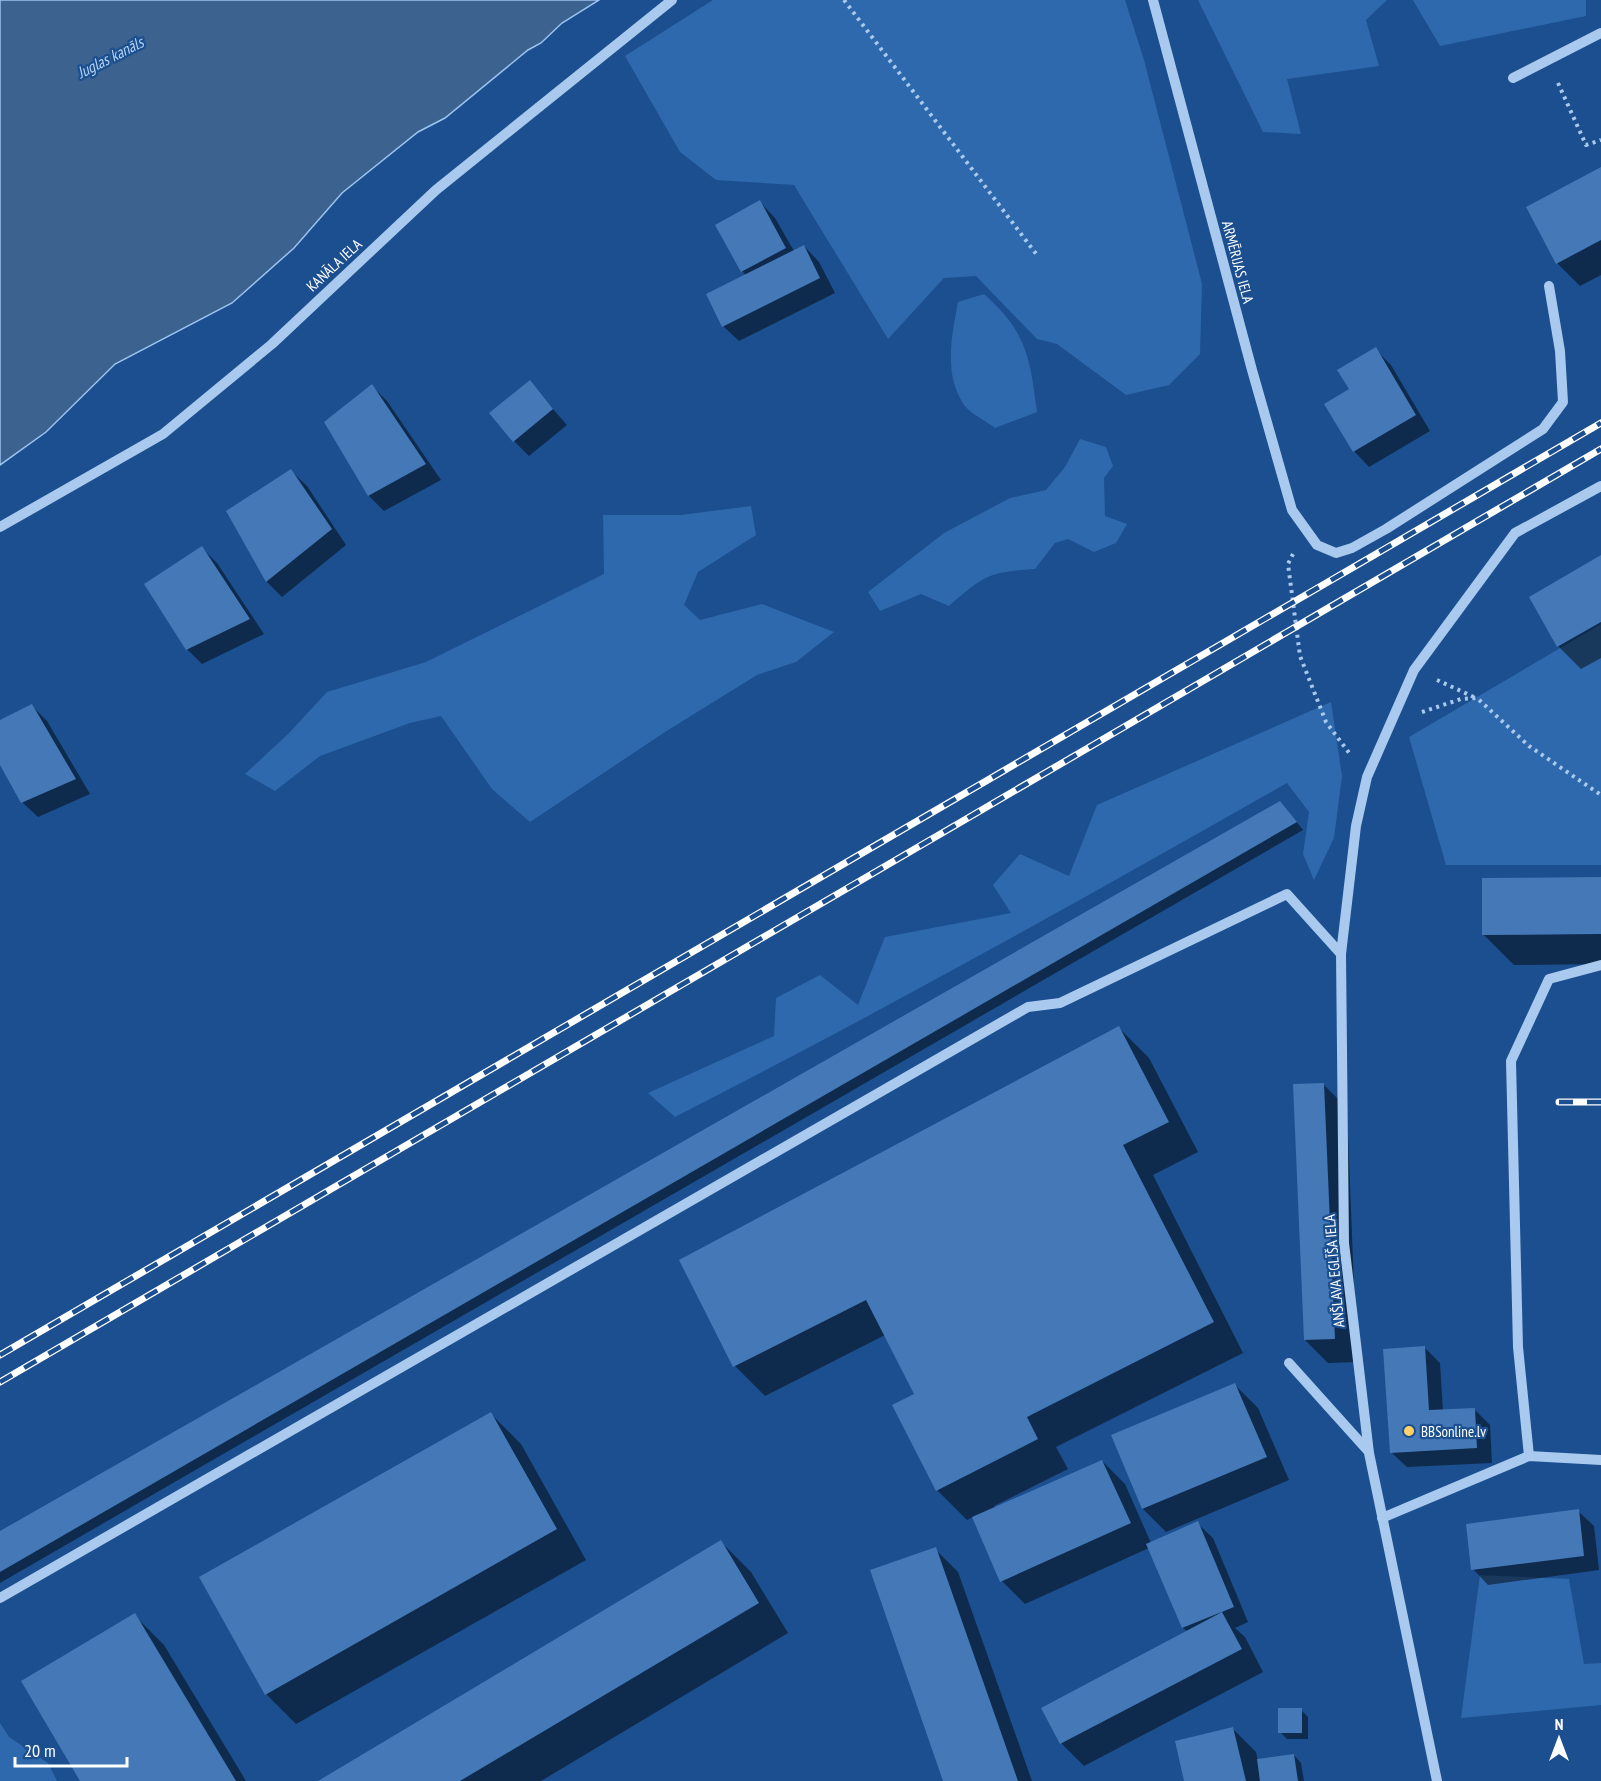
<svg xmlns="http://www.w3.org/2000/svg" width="1601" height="1781" font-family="'PT Sans Narrow',sans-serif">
  <rect width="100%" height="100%" fill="#1b4f8f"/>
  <path fill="#2e69ad" d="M713,0h412l19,60 58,224 -2,70 -31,31 -43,10 -69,-51 -20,-5 -61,-63 -32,2 -56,61 -94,-154 -78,-5 -36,-28 -55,-96z
    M1198,0h189l-21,20 13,46 -92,13 14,55 -38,-2z
    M1413,0h173v16l-146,30z
    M984,294c43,38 46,64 53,118l-42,16c-9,-7 -24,-14 -31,-23 -21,-31 -12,-70 -6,-103z
    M1080,439l26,8 7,19 -9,12 1,38 22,8 -11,19 -22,9 -26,-13 -13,4 -20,26c-47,3 -51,7 -86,37l-28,-12 -41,17 -12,-19 76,-59 66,-35 36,-8 19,-23z
    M751,506l5,29 -58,37 -14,33 16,15 62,-16 72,28 -38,30 -39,13 -92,57 -135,90 -38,-33 -51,-73 -31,7 -90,33 -45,35 -30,-17 43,-40 39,-42 99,-30 178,-88 -1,-59h78z
    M1601,624v241h-155l-37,-128z
    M1331,702l11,74 -8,62 -20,42 -11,-26 6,-42 -22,-29c-202,115 -404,228 -612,334l-27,-24 126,-57 2,-38 44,-23 38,30 27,-68 126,-24 -18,-28 27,-31 49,22 28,-71z
    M1480,1575l89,4 15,85 17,-1v42l-140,13z
    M0,1723l9,14 39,26 9,18h-57z"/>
  <path fill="#3c6290" stroke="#9cc4f0" stroke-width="1.5" d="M0,0h599l-37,23 -21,20 -13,7 -83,68 -27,14 -76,61 -48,55 -62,55 -117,61 -69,68 -46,33z"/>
  <path fill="#0007" d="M1601,169v106l-21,11 -23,-23z
    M760,202l15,16 19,33 10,-5 15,16 16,31 -96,48 -16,-15 23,-51 -4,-4z
    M1375,349l16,16 39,66 -61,36 -15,-16 -3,-61z
    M529,382l38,43 -38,31 -15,-15z
    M372,386l15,15 54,79 -57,31 -15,-15 -43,-74z
    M291,471l16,15 39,59 -64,52 -15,-15 -39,-70z
    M202,548l15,15 47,71 -62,30 -15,-15z
    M1601,557v101l-20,11 -23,-23 -27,-48z
    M32,706l15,15 43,73 -52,23 -16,-15 -22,-40v-41z
    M1287,810l16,20 -1303,753v-51z
    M1601,879v85l-87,1 -30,-30z
    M1119,1028l30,30 49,94 -45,23 90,178 -187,94 12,22 -74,37 2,3 106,-48 23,23 26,59 46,-20 16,15 35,84 -13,6 10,9 18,35 -179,94 -23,-23 127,-111 -5,-4 -34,-80 -124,56 -23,-23 -29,-64 -6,3 -30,-30 -21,-95 -31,-60 -120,61 -30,-30z
    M1324,1085l23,23 10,254 -29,1 -23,-23z
    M1425,1348l15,15 3,48 31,-2 16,16 2,38 -85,4 -16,-15z
    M1235,1385l23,23 31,72 -123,52 -23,-23 -30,-73z
    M491,1414l30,30 65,116 -290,164 -30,-30z
    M1578,1511l16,15 5,44 -111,15 -15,-16z
    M721,1542l30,30 37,61 -247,148h-220z
    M935,1549l23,23 74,209h-87z
    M134,1615l30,30 82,136h-164z
    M1301,1710l7,7v22h-21l-7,-7z
    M1233,1729l23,23 2,9 36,-6 7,8 3,18h-118z"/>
  <path fill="#4478b7" d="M1601,167v73l-45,24 -30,-57z
    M760,200l26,48 -45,24 -26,-47z
    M804,245l16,33 -98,49 -16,-33z
    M1376,347l40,68 -63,37 -29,-48 25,-15 -12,-19z
    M530,380l23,29 -40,33 -24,-29z
    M372,384l54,80 -58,32 -44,-74z
    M291,469l41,60 -66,53 -40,-71z
    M202,546l48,73 -64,31 -42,-66z
    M1601,555v67l-44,25 -28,-50z
    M32,704l44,75 -55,24 -21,-38v-45z
    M1280,801l17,21 -1297,750v-41z
    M1601,877v57l-119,1v-57z
    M1119,1026l50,96 -46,23 91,177 -187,95 11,22 -102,52 -44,-86 22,-11 -48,-94 -133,67 -54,-107z
    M1324,1083l11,256 -31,1 -11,-256z
    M1425,1346l4,64 46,-2 2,40 -87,5 -7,-104z
    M1235,1383l32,74 -125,52 -31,-74z
    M491,1412l66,117 -292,166 -66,-118z
    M1102,1460l29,63 -131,59 -28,-65z
    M1579,1509l5,47 -113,14 -5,-46z
    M1198,1521l36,86 -52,21 -36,-84z
    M721,1540l38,63 -299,178h-142z
    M936,1547l82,234h-75l-73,-211z
    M1222,1612l20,37 -182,95 -19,-36z
    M135,1613l101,168h-156l-59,-100z
    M1278,1708h24v25h-24z
    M1233,1727l13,54h-62l-9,-40z
    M1294,1754l4,27h-38l-3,-22z"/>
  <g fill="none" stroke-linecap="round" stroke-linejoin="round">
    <path stroke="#a9c9ee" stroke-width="4" stroke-dasharray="3 4.5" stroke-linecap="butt" d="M844,0l193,255
      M1558,83l28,62 15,-5
      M1293,554l-5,10 12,92 26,66 24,32
      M1437,680l39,18
      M1422,712l39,-13 16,-1 52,48 72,49"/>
    <path stroke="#a9c9ee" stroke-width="10" d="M1153,0l99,370 40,140 25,35 19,8 16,-5 34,-19 157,-100 20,-27 -3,-51 -11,-65
      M1513,78l88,-45
      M0,527l163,-93 109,-90 164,-154 236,-190
      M1289,1363l80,89
      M1529,1456l-11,-109 -7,-286 38,-82 52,-14
      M1382,1518l147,-62 72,4
      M0,1598l1028,-591 32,-4 227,-109 54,60
      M1437,1781l-68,-328 -25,-210 -3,-289 15,-128 11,-49 47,-107 101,-137 86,-47"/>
    <g stroke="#fff" stroke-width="7">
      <path id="rail" d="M1559,1102h42
        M0,1355l1601,-932
        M0,1382l1601,-933"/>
    </g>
    <use href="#rail" stroke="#1b4f8f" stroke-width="4.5" stroke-dasharray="14" stroke-linecap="butt"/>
  </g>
  <circle fill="#ffd166" stroke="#1b4f8f" stroke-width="2" cx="1409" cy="1431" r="6"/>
  <g text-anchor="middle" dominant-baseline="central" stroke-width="4.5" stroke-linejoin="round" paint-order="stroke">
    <g font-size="15" fill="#fff" stroke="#1b4f8f">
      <text transform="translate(1238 262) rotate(75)">ARMĒRIJAS IELA</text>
      <text transform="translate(334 265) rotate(-43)">KANĀLA IELA</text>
      <text transform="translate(1334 1271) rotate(-95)">ANŠLAVA EGLĪŠA IELA</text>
    </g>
    <g font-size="15" fill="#fff" stroke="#1b4f8f" text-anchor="start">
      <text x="1421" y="1431">BBSonline.lv</text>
    </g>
    <g font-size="16" font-style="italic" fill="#b5d3f5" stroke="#1b4f8f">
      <text transform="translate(110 57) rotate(-27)">Juglas kanāls</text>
    </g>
  </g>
  <g transform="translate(1559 1739)" stroke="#1b4f8f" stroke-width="4.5" paint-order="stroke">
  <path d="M0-4.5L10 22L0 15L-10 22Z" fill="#ffffff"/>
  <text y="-9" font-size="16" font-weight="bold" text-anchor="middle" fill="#ffffff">N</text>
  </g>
  <path d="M15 1757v9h112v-9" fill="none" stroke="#ffffff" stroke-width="3"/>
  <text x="24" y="1757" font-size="18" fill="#ffffff" stroke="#1b4f8f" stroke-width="4.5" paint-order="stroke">20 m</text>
</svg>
